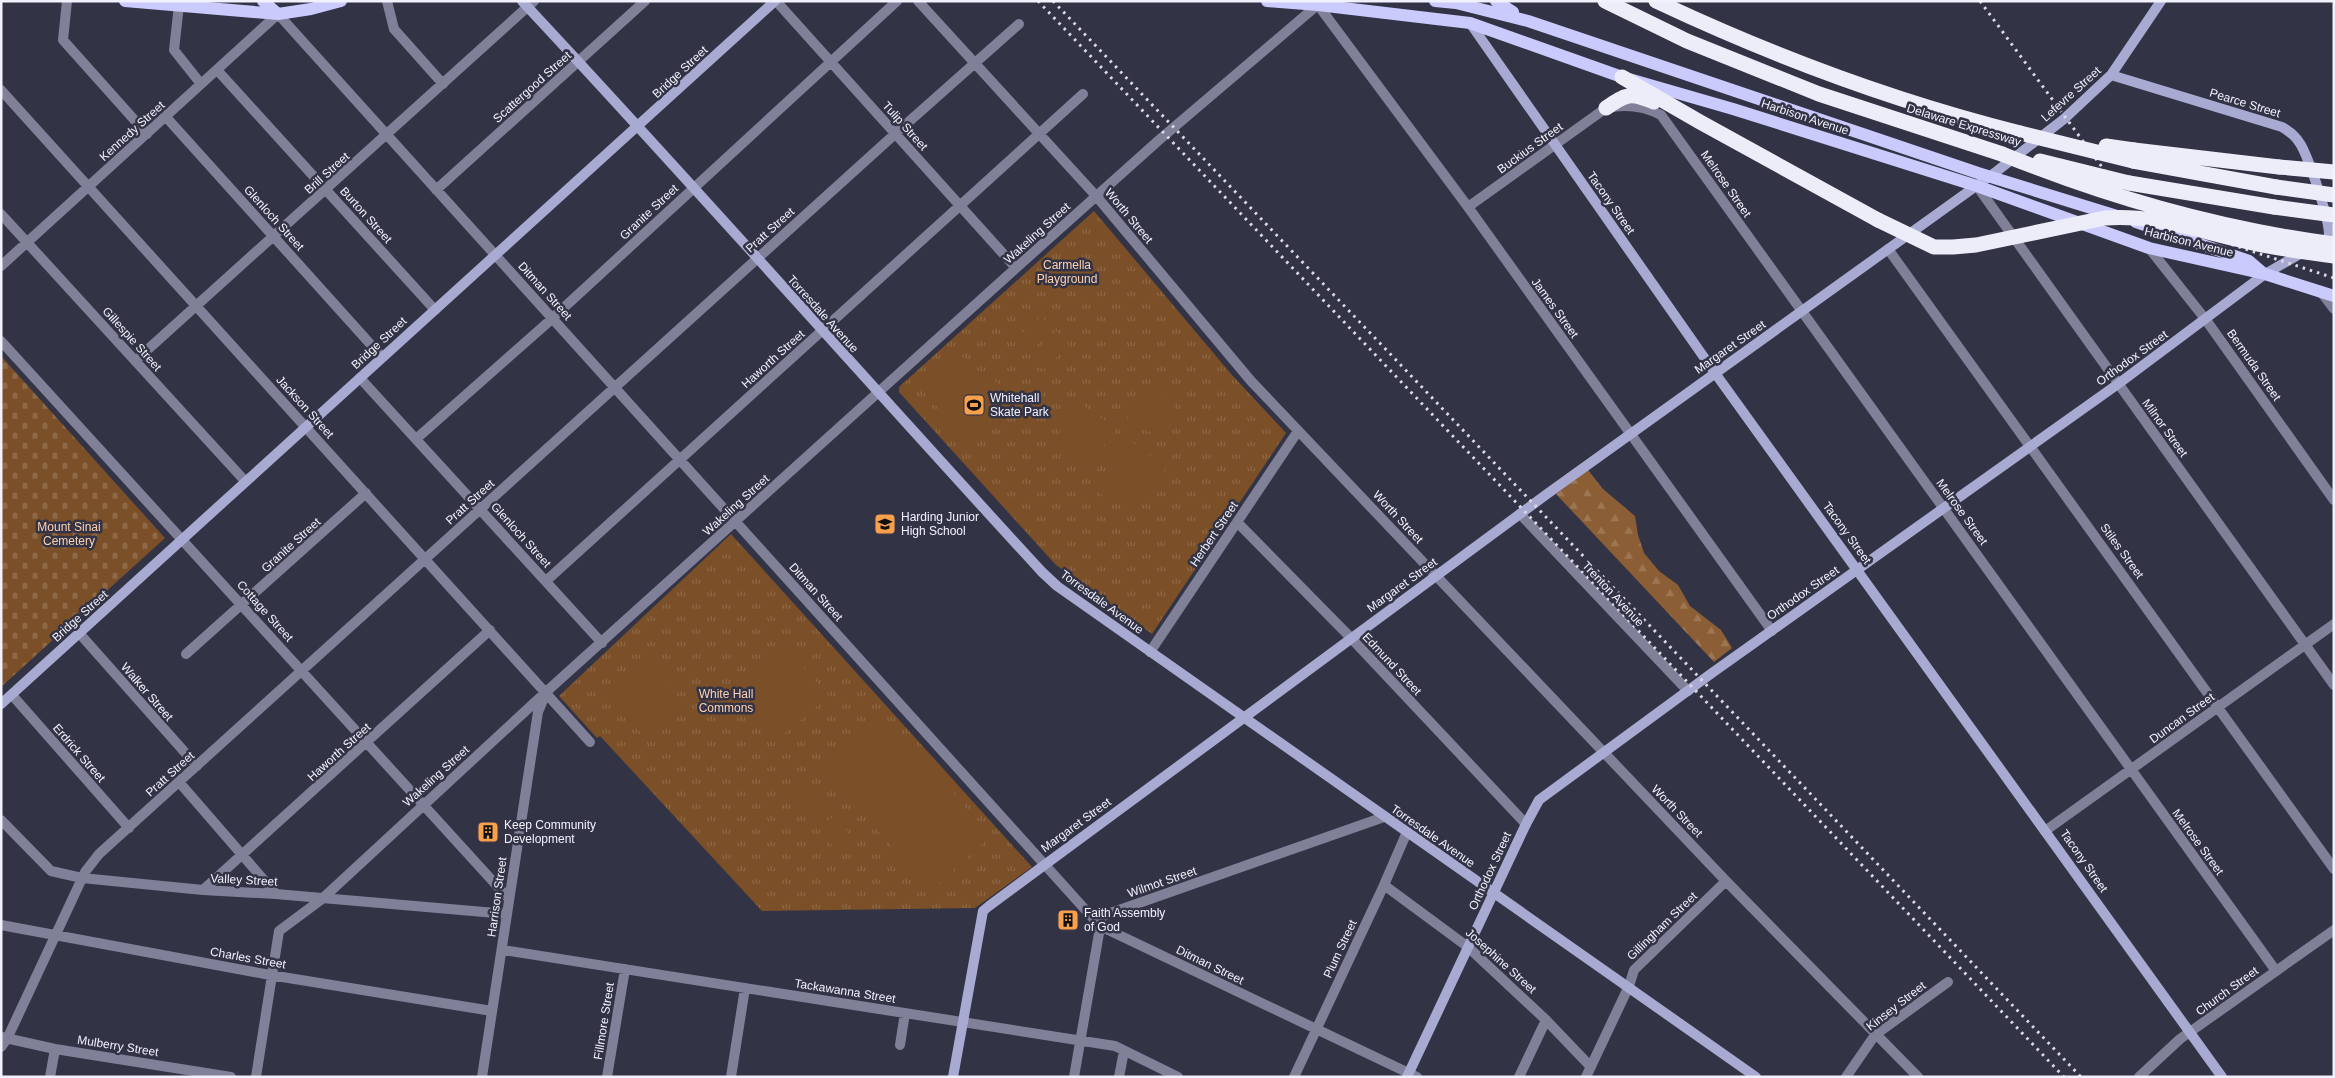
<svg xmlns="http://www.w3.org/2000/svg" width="2335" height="1078" font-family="Helvetica,sans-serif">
  <defs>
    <pattern id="forest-firs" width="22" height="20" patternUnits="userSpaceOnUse" patternTransform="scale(1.25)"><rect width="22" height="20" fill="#8c5e35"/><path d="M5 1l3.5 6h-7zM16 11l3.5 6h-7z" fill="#9d7653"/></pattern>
    <pattern id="cemetery-stones" width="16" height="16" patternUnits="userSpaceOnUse" patternTransform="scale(1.25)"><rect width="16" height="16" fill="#7b4f27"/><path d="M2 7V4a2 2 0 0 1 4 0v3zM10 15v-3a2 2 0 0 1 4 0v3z" fill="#8e6947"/></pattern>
    <pattern id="park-tufts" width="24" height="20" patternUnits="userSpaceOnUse" patternTransform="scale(1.25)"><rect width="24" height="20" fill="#7b4f27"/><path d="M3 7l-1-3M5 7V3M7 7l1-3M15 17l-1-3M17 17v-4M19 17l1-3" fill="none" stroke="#8e6947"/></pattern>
  </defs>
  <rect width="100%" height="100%" fill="#333346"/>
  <path fill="url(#forest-firs)" d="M1588,470l15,19 32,27 3,19 6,18 15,18 19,14 12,21 31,24 11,18 -18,14 -158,-168z"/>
  <path fill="url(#cemetery-stones)" d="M1,356l164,182 -164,149z"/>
  <path fill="url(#park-tufts)" d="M1094,211l138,164 54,58 -134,201 -96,-69 -157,-173v-5z
    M731,534l301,333 -57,41 -213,3 -162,-175 -3,2 -38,-42z"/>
  <path fill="#7b4f27" d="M1041,316l12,14 -25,23 -12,-14z
    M1057,331l12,15 -26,24 -13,-15z
    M960,354l19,20 8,-2 21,22v6l-45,40 -6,1 -21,-24 3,-8 -17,-20z
    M1141,385c28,-1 44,27 27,51l-40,-10 -2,-3z
    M1077,401l37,26 1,5 -30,36c-30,-12 -35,-49 -8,-67z
    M1124,436l41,32c-9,32 -42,42 -69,23l24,-54z
    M787,649l42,47 -49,41c-45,-18 -42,-77 7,-88z
    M648,662c38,17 37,63 -2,76l-37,-40z
    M879,711l112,125 -60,54 -112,-125z
    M803,776l24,28 -17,14 -23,-27z
    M835,815l21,29 -16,12 -21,-28z"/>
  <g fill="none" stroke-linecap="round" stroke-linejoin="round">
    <path stroke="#808099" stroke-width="10" d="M67,1l-4,39 84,94
      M387,1l7,28 49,55
      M776,1l240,267
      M918,1l179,196 154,184 475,500 192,196
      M179,5l-5,45 27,34
      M1318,5l150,202 304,424
      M218,71l217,239
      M1,90l589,652
      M166,117l216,240
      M1977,186l357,499
      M436,190l209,-189
      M1468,207l138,-99c19,-4 38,-2 55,7l615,856
      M1,214l244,267
      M2149,248l57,72 128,180
      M1888,249l446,620
      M1,266l277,-252 822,912 317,151
      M2321,292l13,17
      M1,341l508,558
      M135,361l399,-360
      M360,378l242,265
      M416,439l129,-114 352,-324
      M1520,514l168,177
      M1237,522l114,116 175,186
      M546,581l537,-487
      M79,633l118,133
      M1150,652l148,-221
      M186,654l180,-161
      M12,695l117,133
      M179,782l97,112
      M1,820l50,51 31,7 121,12 73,4 231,20
      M2045,831l289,-207
      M1384,885l84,62 78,73 45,47
      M203,890l287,-260
      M1,925l269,50 222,36
      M503,950l612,96 63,31
      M1,1037l54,12 176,28
      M900,1045l5,-32
      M1,1047l6,-8 78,-167 14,-18 796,-720 124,-110
      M50,1077l5,-28
      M256,1077l23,-146 43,-32 224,-207 470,-424 143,-128 162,-138
      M482,1077l56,-365 5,-12
      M607,1077l18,-108
      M731,1077l14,-89
      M1074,1077l28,-161 282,-99
      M1119,1077l5,-26
      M1294,1077l90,-192 23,-53
      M1519,1077l27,-57
      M1586,1077l43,-91 5,-16 92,-89
      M1846,1077l29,-42 73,-53
      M2139,1077l41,-38 154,-109"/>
    <path stroke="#a9aad1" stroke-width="10" d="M522,1c176,188 346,382 520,571l15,14 699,491
      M1470,23l245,350 507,704
      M2111,75l171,52c8,5 14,9 19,18 9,17 29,75 28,92
      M2320,243l14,-9
      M1,704l774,-703
      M953,1077l30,-166 6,-5 558,-412 450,-323 67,-52 47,-44 50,-74
      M1407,1077l119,-253 13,-24 173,-127 406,-289 147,-110 40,-23"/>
    <path stroke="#cacafd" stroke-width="12" d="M125,1l153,13 33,-5 30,-8
      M263,1l15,13
      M1267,1l51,4 152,18 152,54 111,32 244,77 172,62 116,26 69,22
      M1435,1l21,2 72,18 450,152 139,43
      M1496,1l17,11
      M2136,222l113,39 14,12"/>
    <path stroke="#ededfa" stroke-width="15" d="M1605,1l82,40 132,53 183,60
      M1656,1c119,56 236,100 364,132
      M1622,77l78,45 178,98
      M1606,108c20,-14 24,-16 48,-6
      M2134,150l145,17
      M2133,161l143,26
      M2129,183l145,24"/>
    <path stroke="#dbdbe8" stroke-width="3" stroke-dasharray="2.5 5" stroke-linecap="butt" d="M1038,1l1026,1076
      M1053,1l1028,1076
      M1980,1l130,177 33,29 35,20 156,51"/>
    <path stroke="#ededfa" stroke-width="15" d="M2020,133l113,28
      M2106,146l28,4
      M2002,154c106,43 218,75 332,90
      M2040,161l89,22
      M2279,167l55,5
      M2276,187l58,8
      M2274,207l60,8
      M1878,220l56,27h19l23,-2 129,-27c47,-4 90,12 135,22 31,8 62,12 94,16"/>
  </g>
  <defs>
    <g id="stadium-square" transform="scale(1.125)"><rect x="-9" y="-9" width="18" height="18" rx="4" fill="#f9a04c" stroke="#333346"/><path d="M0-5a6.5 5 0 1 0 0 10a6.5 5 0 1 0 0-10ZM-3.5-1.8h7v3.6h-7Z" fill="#111"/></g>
    <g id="school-square" transform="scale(1.125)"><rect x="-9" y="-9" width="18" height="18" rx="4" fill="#f9a04c" stroke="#333346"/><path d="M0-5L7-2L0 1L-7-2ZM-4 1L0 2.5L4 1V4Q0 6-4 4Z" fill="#111"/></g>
    <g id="building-square" transform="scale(1.125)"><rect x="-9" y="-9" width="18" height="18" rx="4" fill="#f9a04c" stroke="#333346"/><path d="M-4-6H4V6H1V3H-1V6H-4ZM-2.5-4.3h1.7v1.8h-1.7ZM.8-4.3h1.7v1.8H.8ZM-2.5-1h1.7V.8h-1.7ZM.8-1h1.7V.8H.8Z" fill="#111"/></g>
  </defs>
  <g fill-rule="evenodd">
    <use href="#stadium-square" x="974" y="405"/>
    <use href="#school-square" x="885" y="524"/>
    <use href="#building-square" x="488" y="832"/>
    <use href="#building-square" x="1068" y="920"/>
  </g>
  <g text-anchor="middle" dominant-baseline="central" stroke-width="5" stroke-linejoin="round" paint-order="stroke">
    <g font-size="12" fill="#f1f2fe" stroke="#333346">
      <text transform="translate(680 72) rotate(-43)">Bridge Street</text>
      <text transform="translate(532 87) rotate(-42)">Scattergood Street</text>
      <text transform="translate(2071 94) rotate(-42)">Lefevre Street</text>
      <text transform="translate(2245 103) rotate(17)">Pearce Street</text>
      <text transform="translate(1805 117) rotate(18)">Harbison Avenue</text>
      <text transform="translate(1964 125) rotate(17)">Delaware Expressway</text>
      <text transform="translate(905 126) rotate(48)">Tulip Street</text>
      <text transform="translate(132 131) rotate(-42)">Kennedy Street</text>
      <text transform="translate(1530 148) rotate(-36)">Buckius Street</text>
      <text transform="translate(327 173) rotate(-42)">Brill Street</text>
      <text transform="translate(1726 184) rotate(55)">Melrose Street</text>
      <text transform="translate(1611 203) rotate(55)">Tacony Street</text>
      <text transform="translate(649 212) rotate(-43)">Granite Street</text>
      <text transform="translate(366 215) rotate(48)">Burton Street</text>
      <text transform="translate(1129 216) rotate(50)">Worth Street</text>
      <text transform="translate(274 218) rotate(48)">Glenloch Street</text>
      <text transform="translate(770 230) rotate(-42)">Pratt Street</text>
      <text transform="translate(1037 233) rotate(-42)">Wakeling Street</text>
      <text transform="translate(2189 242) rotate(14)">Harbison Avenue</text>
      <text transform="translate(545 291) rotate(48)">Ditman Street</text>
      <text transform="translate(1555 308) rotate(54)">James Street</text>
      <text transform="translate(823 314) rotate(48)">Torresdale Avenue</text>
      <text transform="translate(132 339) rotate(48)">Gillespie Street</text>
      <text transform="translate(379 343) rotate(-43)">Bridge Street</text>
      <text transform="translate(1730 347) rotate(-35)">Margaret Street</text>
      <text transform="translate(2132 358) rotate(-36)">Orthodox Street</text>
      <text transform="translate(773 359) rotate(-42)">Haworth Street</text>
      <text transform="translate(2254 365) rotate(55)">Bermuda Street</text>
      <text transform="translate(305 407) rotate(48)">Jackson Street</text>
      <text transform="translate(2165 428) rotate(54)">Milnor Street</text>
      <text transform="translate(470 502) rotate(-42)">Pratt Street</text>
      <text transform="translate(736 505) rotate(-42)">Wakeling Street</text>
      <text transform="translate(1962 512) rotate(54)">Melrose Street</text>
      <text transform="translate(1398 517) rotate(47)">Worth Street</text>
      <text transform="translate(1847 533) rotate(54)">Tacony Street</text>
      <text transform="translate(1214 534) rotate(-56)">Herbert Street</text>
      <text transform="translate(521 535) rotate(48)">Glenloch Street</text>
      <text transform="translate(291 545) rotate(-42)">Granite Street</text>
      <text transform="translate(2122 551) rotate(54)">Stiles Street</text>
      <text transform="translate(1402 585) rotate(-36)">Margaret Street</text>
      <text transform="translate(816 592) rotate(48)">Ditman Street</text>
      <text transform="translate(1803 593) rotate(-35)">Orthodox Street</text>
      <text transform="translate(1613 594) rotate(47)">Trenton Avenue</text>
      <text transform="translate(1102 602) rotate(36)">Torresdale Avenue</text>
      <text transform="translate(265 611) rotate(48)">Cottage Street</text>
      <text transform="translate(80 616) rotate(-42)">Bridge Street</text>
      <text transform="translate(1392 664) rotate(47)">Edmund Street</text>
      <text transform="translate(147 692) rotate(49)">Walker Street</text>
      <text transform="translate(2182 718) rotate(-36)">Duncan Street</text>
      <text transform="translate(339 752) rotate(-42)">Haworth Street</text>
      <text transform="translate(79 753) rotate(49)">Erdrick Street</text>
      <text transform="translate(170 774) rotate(-42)">Pratt Street</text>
      <text transform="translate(436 776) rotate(-42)">Wakeling Street</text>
      <text transform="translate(1677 811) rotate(46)">Worth Street</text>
      <text transform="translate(1076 825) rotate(-36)">Margaret Street</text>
      <text transform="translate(1433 836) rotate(35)">Torresdale Avenue</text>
      <text transform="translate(2198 842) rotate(54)">Melrose Street</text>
      <text transform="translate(2084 861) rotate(55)">Tacony Street</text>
      <text transform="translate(1490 871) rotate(-65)">Orthodox Street</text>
      <text transform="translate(244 880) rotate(3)">Valley Street</text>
      <text transform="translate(1162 882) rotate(-19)">Wilmot Street</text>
      <text transform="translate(497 897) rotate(-82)">Harrison Street</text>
      <text transform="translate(1662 926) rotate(-44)">Gillingham Street</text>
      <text transform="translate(1340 949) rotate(-65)">Plum Street</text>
      <text transform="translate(248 958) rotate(10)">Charles Street</text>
      <text transform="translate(1501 961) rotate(42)">Josephine Street</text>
      <text transform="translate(1210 965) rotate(26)">Ditman Street</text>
      <text transform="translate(845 991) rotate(9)">Tackawanna Street</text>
      <text transform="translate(2227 991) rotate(-36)">Church Street</text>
      <text transform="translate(1896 1006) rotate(-38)">Kinsey Street</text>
      <text transform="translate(604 1021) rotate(-81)">Fillmore Street</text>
      <text transform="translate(118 1046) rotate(9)">Mulberry Street</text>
    </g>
    <g font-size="12" fill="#fed2af" stroke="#333346">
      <text x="1067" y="265">Carmella<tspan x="1067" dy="14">Playground</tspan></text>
      <text x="69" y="527">Mount Sinai<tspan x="69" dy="14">Cemetery</tspan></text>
      <text x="726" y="694">White Hall<tspan x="726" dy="14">Commons</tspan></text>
    </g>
    <g font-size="12" fill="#f1f2fe" stroke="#333346" text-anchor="start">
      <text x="990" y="398">Whitehall<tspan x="990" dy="14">Skate Park</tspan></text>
      <text x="901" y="517">Harding Junior<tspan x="901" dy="14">High School</tspan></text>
      <text x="504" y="825">Keep Community<tspan x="504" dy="14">Development</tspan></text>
      <text x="1084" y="913">Faith Assembly<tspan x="1084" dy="14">of God</tspan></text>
    </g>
  </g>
  <rect width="2335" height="1078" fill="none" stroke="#f1f2fe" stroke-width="5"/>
</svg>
